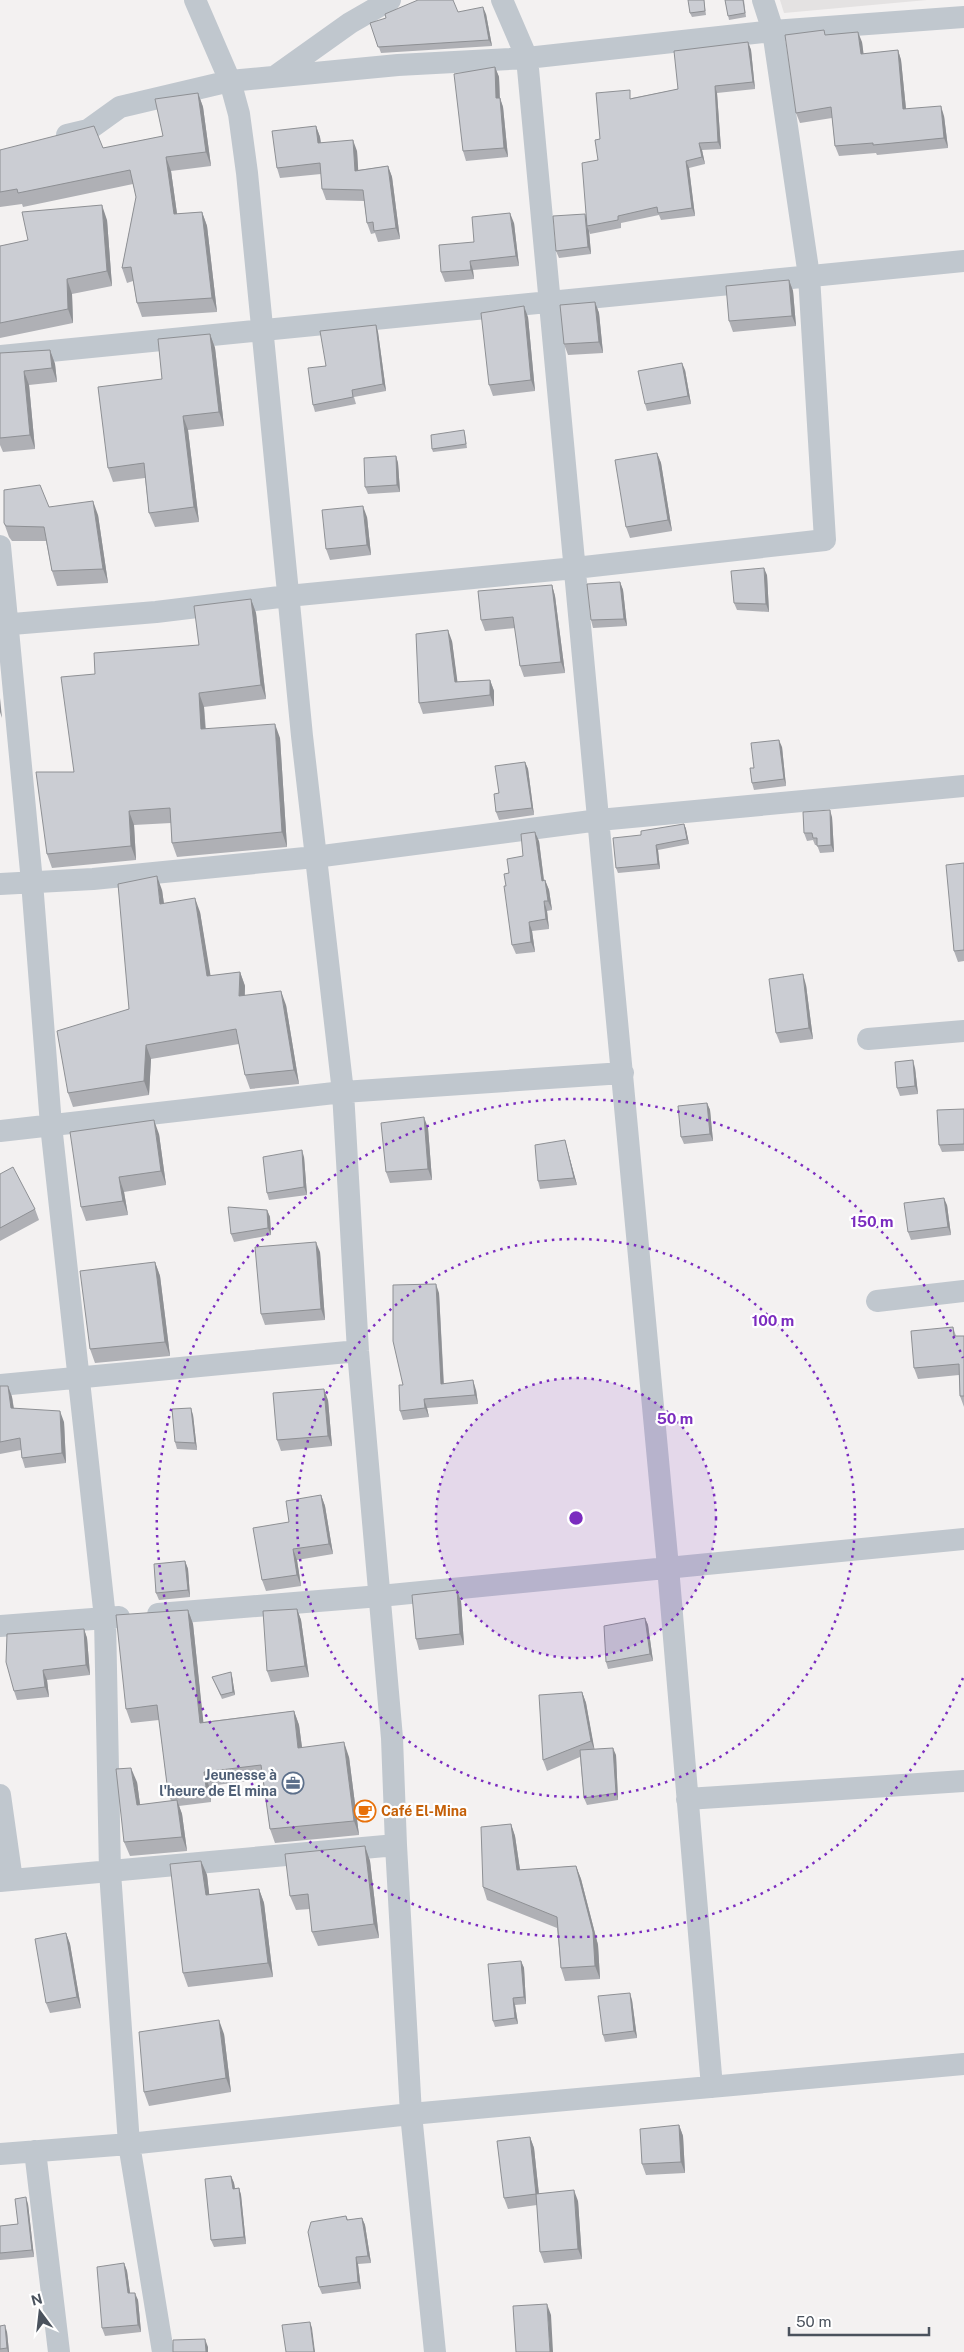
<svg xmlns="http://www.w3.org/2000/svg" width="964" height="2352" font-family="'Public Sans',sans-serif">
  <rect width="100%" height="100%" fill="#f3f1f1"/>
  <path fill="#e4e2e2" d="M780,0h147l-143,13z"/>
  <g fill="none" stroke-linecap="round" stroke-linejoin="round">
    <path stroke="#c0c7ce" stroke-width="22" d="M195,0l35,81 9,33 8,59 55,563 41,356 15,259 34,387 4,107 15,269 24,238
      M502,0l25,58 141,1509 44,520
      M277,75l73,-52 40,-23
      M67,135l21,-5 32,-23 110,-26 168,-16 129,-7 246,-27 191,-14
      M0,356l964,-95
      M0,546l32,336 19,243 54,493 5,254 19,272 34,208
      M0,625l156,-13 132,-16 287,-28 250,-28 -16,-264 -36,-245 -10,-31
      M0,884l93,-5 222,-22 284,-37 365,-34
      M868,1039l96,-8
      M0,1131l343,-39 280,-19
      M877,1301l87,-10
      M0,1385l358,-34
      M158,1614l222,-18 584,-57
      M0,1626l119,-9
      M0,1795l12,85
      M687,1799l277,-18
      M0,1881l396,-36
      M35,2151l24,201
      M0,2154l129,-10 282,-30 553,-50"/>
  </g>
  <path fill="#afb0b5" d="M704,0l2,15 -14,2 -2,-4z
    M725,0h19l2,17 -17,3z
    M458,12l28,2 6,32 -111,7 -11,-30z
    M826,35l36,7 1,12 35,-4 3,10 5,49 38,7 4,32 -71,7 -1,-2 -37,3 -4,-10 -3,-28 -32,5 -4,-10z
    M748,42l3,8 4,39 -38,4 4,56 -19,1 3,14 -16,4 6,48 -34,4 -2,-5 -38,8v5l-31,6 -1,-3 2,23 -32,4 -3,-7 31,-33 11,-58 2,-21 32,-41 46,-9z
    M495,67l4,10 1,21 3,9 5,50 -42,4 -3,-10z
    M198,93l5,14 8,59 -40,5 6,43 25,-2 5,14 10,86 -75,5 -5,-14 -4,-22 -6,2 -5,-15 14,-71 -3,-13 -110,23 -1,-3 -22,3v-57l103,-2 60,-12z
    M316,126l4,11 1,6 36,8 1,19 30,-4 4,11 8,62 -22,3 -3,-9 -4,1 -4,-11 -3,-22 -38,-1 -4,-11 -1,-15 -41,4 -3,-10z
    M107,220l5,66 -40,8 1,29 -73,15v-92l28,-6z
    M514,223l5,43 -46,4 1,9 -29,3 -4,-10 33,-30z
    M789,280l4,11 3,35 -63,6 -4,-11z
    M595,302l4,11 4,40 -35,2 -4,-11z
    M528,317l7,74 -42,5 -4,-11z
    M376,325l2,7 8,59 -32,6 2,7 -41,8 -2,-7 13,-39z
    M210,334l5,14 9,78 -36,4 11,92 -44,5 -6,-14 -4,-35 -32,4 -5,-14 54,-89z
    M50,350l5,14 2,18 -28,3 6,64 -32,3 -3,-7v-92z
    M685,370l6,34 -44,7 -2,-7z
    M465,434l2,14 -34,4 -1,-3z
    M657,453l4,10 11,68 -42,7 -4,-11z
    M396,456l2,7 2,29 -32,2 -3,-7z
    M49,507l49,8 10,68 -51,3 -5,-15 -6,-30h-34l-3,-4 -5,-14z
    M367,517l4,38 -41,5 -4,-11z
    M767,575l2,37 -32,-2 -3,-7z
    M620,582l3,8 4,36 -34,2 -2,-8z
    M552,585l3,11 10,77 -41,4 -4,-11 -5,-38 -30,3 -4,-11z
    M251,599l5,14 10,86 -62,8 2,22 74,9 7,109 -110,10 -5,-14 -1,-20 -37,2 2,35 -84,8 -5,-14 27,-82 21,-98 104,-29z
    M452,641l5,41 33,-2 4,11v15l-71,8 -4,-11z
    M782,747l4,39 -32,4 -2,-7 2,-15z
    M525,762l3,7 6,46 -35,5 -3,-8z
    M832,817l2,35 -14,1 -3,-8h-2l-2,-5 -6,1 -3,-8z
    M684,824l2,5 3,15 -31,6 2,19 -42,4 -2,-5 25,-33z
    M539,841l5,39h1l4,10 3,20 -5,1 2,18 -17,2 3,21 -19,2 -4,-9 -3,-72 14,-17z
    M964,863v98l-6,1 -4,-11z
    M162,890l2,14 36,8 10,64 30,-4 5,14v10l41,9 13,79 -49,5 -5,-14 -6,-31 -88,15 -2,36 -76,12 -5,-14 61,-84z
    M806,985l7,54 -33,4 -4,-10z
    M915,1068l3,26 -18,2 -3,-8z
    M707,1103l3,7 3,31 -29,3 -3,-7z
    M964,1109v42l-22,1 -3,-7z
    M428,1128l4,52 -42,3 -4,-11z
    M159,1134l7,51 -42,7 4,23 -42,6 -5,-14z
    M565,1140l2,8 10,37 -37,4 -2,-8z
    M304,1157l3,38 -38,5 -2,-7z
    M0,1174l35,35 4,11 -39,21z
    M947,1205l4,30 -40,5 -3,-8z
    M267,1210l3,7 1,18 -37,7 -3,-8z
    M320,1252l5,68 -60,5 -4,-11z
    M155,1262l5,14 10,80 -75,7 -5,-14z
    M439,1293l5,91 32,6 2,14 -51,4 2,9 -26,3 -3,-9 3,-26z
    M953,1327l3,9h8v71l-4,-11 -1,-21 -41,4 -4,-11z
    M0,1386h8l4,11 2,11 50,14 2,41 -41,5 -3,-10 -1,-8 -21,4z
    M328,1400l4,46 -51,5 -4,-11z
    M193,1415l4,35 -20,-1 -2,-7z
    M321,1495l4,11 8,48 -36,6 4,26 -35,5 -4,-11 27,-58z
    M185,1561l3,8 2,28 -31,3 -3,-7z
    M461,1601l3,44 -45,5 -3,-11z
    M297,1609l4,11 8,57 -38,5 -4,-11z
    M188,1610l5,14 10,98 91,-11 5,14 3,23 47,9 10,78 -84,8 -5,-14 -7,-50 -54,7 2,16 -32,4 3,8 5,37 -57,5 -6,-14 13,-60 3,23 31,-4 -3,-9 -9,-72 -28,3 -5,-14z
    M645,1618l3,7 5,36 -45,8 -2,-7z
    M84,1629l3,9 3,37 -43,5 2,17 -32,3 -3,-9z
    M232,1676l3,19 -13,4 -10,-22z
    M582,1692l4,11 8,46 22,6 2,45 -31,5 -3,-7 -4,-41 -33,14 -4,-11z
    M511,1824l4,12 5,34 56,-4 5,13 17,66 2,34 -35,2 -4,-13 -4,-40 -70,-28 -4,-13z
    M365,1846l5,15 9,77 -61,8 -6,-14 -2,-23 -14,1 -6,-14z
    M201,1861l6,14 2,20 50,-6 5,14 9,74 -85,10 -5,-14z
    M66,1933l4,11 11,64 -31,5 -4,-10z
    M521,1961l3,7 2,36 -11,1 3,19 -23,3 -2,-6z
    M632,2000l5,38 -32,4 -2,-7z
    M224,2034l7,58 -82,14 -5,-14z
    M679,2125l4,11 2,37 -39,2 -4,-11z
    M530,2137l4,11 5,46 39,7 4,58 -38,4 -4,-11 -3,-47 -29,4 -4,-11z
    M231,2176l3,7 1,5h4l2,7 5,49 -32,3 -3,-7z
    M28,2204l6,53 -34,3v-34l18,-2z
    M346,2216l2,4 14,-2 3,7 6,38 -13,1 3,25 -39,5 -3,-7z
    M124,2263l3,8 3,22 8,7 3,32 -36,4 -3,-8z
    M0,2326l7,6 2,20h-9z"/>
  <path fill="#8e9094" d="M483,7l3,7 6,32 -3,-6z
    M858,32l4,10 3,22 -4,-10z
    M748,42l3,8 4,39 -2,-7z
    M898,50l3,10 6,59 -4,-10z
    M495,67l4,10 1,31 -4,-10z
    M715,86l2,7 4,56 -3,-7z
    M198,93l5,14 8,59 -5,-14z
    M500,98l3,9 5,50 -4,-9z
    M941,106l3,10 4,32 -4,-10z
    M316,126l4,11 2,17 -4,-11z
    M353,140l4,11 2,31 -4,-11z
    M699,143l3,7 3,14 -3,-7z
    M166,157l5,14 8,57 -5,-14z
    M686,161l3,7 6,48 -3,-8z
    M388,166l4,11 8,62 -4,-11z
    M102,205l5,15 5,66 -5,-15z
    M202,212l5,14 10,86 -5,-14z
    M510,213l4,10 5,43 -3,-10z
    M585,214l3,8 -1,4 2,5 2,23 -3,-7z
    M470,261l3,9 1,9 -3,-9z
    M67,279l5,15 1,29 -5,-14z
    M789,280l4,11 3,35 -4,-10z
    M595,302l4,11 4,40 -4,-11z
    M524,306l4,11 7,74 -4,-11z
    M376,325l2,7 8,59 -3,-7z
    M210,334l5,14 9,78 -5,-14z
    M50,350l5,14 2,18 -5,-14z
    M682,363l3,7 6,34 -3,-8z
    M24,371l5,14 6,64 -5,-14z
    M183,416l5,14 11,92 -5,-15z
    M657,453l4,10 11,68 -4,-11z
    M396,456l2,7 2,29 -3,-7z
    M93,501l5,14 10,68 -5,-14z
    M363,506l4,11 4,38 -4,-10z
    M764,568l3,7 2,37 -3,-8z
    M620,582l3,8 4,36 -3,-7z
    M552,585l3,11 10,77 -4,-11z
    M251,599l5,14 10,86 -5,-14z
    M448,630l4,11 7,52 -4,-11z
    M490,680l4,11v15l-4,-11z
    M199,693l5,14 2,36 -5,-14z
    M0,698l2,20 -2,-6z
    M275,724l5,14 7,109 -5,-15z
    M779,740l3,7 4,39 -2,-7z
    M525,762l3,7 6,46 -2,-7z
    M830,810l2,7 2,35 -3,-7z
    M129,811l5,14 2,35 -5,-14z
    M684,824l2,5 3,15 -2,-5z
    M535,832l4,9 6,49 -3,-9z
    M656,845l2,5 2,19 -2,-5z
    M157,876l5,14 4,28 -6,-14z
    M545,880l4,10 3,20 -4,-9z
    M195,898l5,14 13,78 -6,-14z
    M544,901l3,10 2,18 -3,-10z
    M529,922l3,9 3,21 -4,-10z
    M240,972l5,14 -1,24 -5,-14z
    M803,974l3,11 7,54 -4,-11z
    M281,991l5,14 13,79 -5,-14z
    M146,1045l5,14 -2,36 -5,-14z
    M913,1060l2,8 3,26 -3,-8z
    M707,1103l3,7 3,31 -3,-7z
    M424,1117l4,11 4,52 -4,-11z
    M154,1120l5,14 7,51 -5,-14z
    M565,1140l2,8 10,37 -3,-7z
    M302,1150l2,7 3,38 -3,-8z
    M119,1177l5,15 4,23 -5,-14z
    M944,1198l3,7 4,30 -3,-8z
    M267,1210l3,7 1,18 -3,-7z
    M316,1242l4,10 5,68 -4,-11z
    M155,1262l5,14 10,80 -5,-14z
    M436,1284l3,9 5,100 -3,-9z
    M473,1380l3,10 2,14 -3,-9z
    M8,1386l4,11 3,22 -4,-11z
    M324,1389l4,11 4,46 -4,-10z
    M424,1399l3,9 2,9 -4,-9z
    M191,1408l2,7 4,35 -2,-7z
    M60,1411l4,11 2,41 -4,-10z
    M321,1495l4,11 8,48 -4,-10z
    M293,1549l4,11 4,26 -4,-11z
    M185,1561l3,8 2,28 -2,-7z
    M457,1590l4,11 3,44 -4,-11z
    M297,1609l4,11 8,57 -4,-11z
    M188,1610l5,14 12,113 -5,-14z
    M645,1618l3,7 5,36 -3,-7z
    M84,1629l3,9 3,37 -4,-10z
    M43,1670l4,10 2,17 -4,-10z
    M231,1672l1,4 3,19 -2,-3z
    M582,1692l4,11 9,49 -4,-11z
    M294,1711l5,14 5,37 -6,-14z
    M344,1742l5,15 10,78 -5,-14z
    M613,1748l3,7 2,45 -2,-7z
    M131,1768l6,14 5,37 -5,-14z
    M204,1772l5,14 2,16 -5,-15z
    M177,1800l5,14 5,37 -5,-14z
    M511,1824l4,12 7,47 -5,-13z
    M365,1846l5,15 9,77 -5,-14z
    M201,1861l6,14 4,34 -5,-14z
    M576,1866l5,13 17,66 2,34 -5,-13z
    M259,1889l5,14 9,74 -5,-14z
    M66,1933l4,11 11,64 -4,-11z
    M521,1961l3,7 2,36 -2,-7z
    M630,1993l2,7 5,38 -3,-7z
    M513,1998l2,7 3,19 -3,-6z
    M219,2020l5,14 7,58 -5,-14z
    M679,2125l4,11 2,37 -4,-11z
    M530,2137l4,11 6,57 -4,-11z
    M231,2176l3,7 2,13 -3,-7z
    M239,2188l2,7 5,49 -2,-7z
    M574,2190l4,11 4,58 -4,-10z
    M26,2197l2,7 6,53 -2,-7z
    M362,2218l3,7 6,38 -3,-7z
    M356,2257l2,7 3,25 -3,-7z
    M124,2263l3,8 4,29 -3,-7z
    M135,2293l3,7 3,32 -3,-7z
    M547,2304l4,11 2,37h-3z
    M310,2322l2,6 3,24h-1z
    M5,2325l2,7 2,20h-1l-1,-4z
    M205,2339l3,8v5h-2z"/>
  <path fill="#cbcdd3" stroke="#8e9094" d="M418,0h35l5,12 25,-5 6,33 -111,7 -8,-24 16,-5 -1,-4z
    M688,0h16l1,11 -15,2z
    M725,0h18l2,13 -17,3z
    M824,30l1,5 33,-3 3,22 37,-4 5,59 38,-3 3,32 -71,7v-2l-38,3 -4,-39 -35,6 -11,-78z
    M748,42l5,40 -38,4 3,56 -19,1 3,14 -16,4 6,47 -34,5 -1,-6 -39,9v4l-31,6 -5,-63 16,-3 -3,-20 5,-1 -4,-46 34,-3v9l48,-10 -4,-38z
    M495,67l1,31h4l4,50 -41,3 -9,-77z
    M198,93l8,59 -40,5 8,57 28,-2 10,86 -75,5 -6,-36 -9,1 14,-71 -6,-27 -112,23 -1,-4 -17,3v-42l94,-24 9,22 60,-12 -8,-37z
    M316,126l2,17 35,-3 2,31 33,-5 8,62 -22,3 -1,-9 -6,1 -4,-33 -41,-1 -2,-26 -43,5 -5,-37z
    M102,205l5,66 -40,8 1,30 -68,14v-77l28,-6 -6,-28z
    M510,213l6,43 -46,5 1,9 -30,2 -2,-27 35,-3 -2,-25z
    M585,214l3,33 -32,4 -3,-35z
    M789,280l3,36 -63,5 -3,-35z
    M595,302l4,40 -35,2 -4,-39z
    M524,306l7,74 -42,5 -8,-72z
    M376,325l7,59 -31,6 1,7 -40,8 -5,-37 18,-2 -6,-35z
    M210,334l9,78 -36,4 11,91 -45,6 -5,-50 -36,5 -10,-81 64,-8 -4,-40z
    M50,350l2,18 -28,3 6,64 -30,3v-85z
    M682,363l6,33 -43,8 -7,-33z
    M464,430l2,14 -34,5 -1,-14z
    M657,453l11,67 -42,7 -11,-67z
    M396,456l1,29 -32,2 -1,-29z
    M40,485l9,22 44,-6 10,68 -51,2 -8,-44 -38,-1 -2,-3v-33z
    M363,506l4,39 -41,4 -4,-39z
    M764,568l2,36 -32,-1 -3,-32z
    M620,582l4,37 -33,1 -4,-36z
    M552,585l9,77 -41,4 -7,-49 -32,3 -3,-29z
    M251,599l10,86 -62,8 2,36 74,-5 7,108 -110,11 -2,-35 -41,3 2,35 -84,8 -11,-82h38l-13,-95 34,-3 -1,-21 105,-8 -5,-39z
    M448,630l7,52 35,-2v15l-71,8 -3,-69z
    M779,740l5,39 -32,4 -2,-15h4l-3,-25z
    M525,762l7,46 -36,4 -2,-18 5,-1 -4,-27z
    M830,810l1,35 -14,1v-8h-4l-1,-5h-8l-1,-21z
    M684,824l3,15 -31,6 2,19 -42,4 -3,-30 28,-3v-4z
    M535,832l7,49 3,-1 3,21h-4l2,18 -17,3 2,20 -19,3 -8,-59h2l-2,-12 5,-1 -2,-14 16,-3 -2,-22z
    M964,863v87l-10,1 -8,-86z
    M157,876l3,28 35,-6 12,78 33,-4 -1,24 42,-5 13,79 -49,5 -9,-46 -90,16 -2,36 -76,12 -11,-62 72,-22 -11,-125z
    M803,974l6,54 -33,5 -7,-54z
    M913,1060l2,26 -18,2 -2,-26z
    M707,1103l3,31 -29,3 -3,-31z
    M964,1109v35l-25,1 -2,-35z
    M424,1117l4,52 -42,3 -5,-49z
    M154,1120l7,51 -42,6 4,24 -42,6 -11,-75z
    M565,1140l9,38 -36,3 -3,-36z
    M302,1150l2,37 -37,6 -4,-36z
    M13,1167l22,42 -35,19v-54z
    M944,1198l4,29 -40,5 -4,-29z
    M228,1207l39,3 1,18 -37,6z
    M316,1242l5,67 -60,5 -6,-67z
    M155,1262l10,80 -75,7 -10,-78z
    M436,1284l5,100 32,-4 2,15 -51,4 1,9 -25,3 -1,-26h4l-10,-44v-56z
    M953,1327l1,9h10v60h-4l-1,-32 -45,4 -3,-37z
    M0,1386h8l3,22 49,3 2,42 -40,5 -2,-20 -20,4z
    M324,1389l4,47 -51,4 -4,-47z
    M191,1408l4,35 -20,-1 -3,-33z
    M321,1495l8,49 -36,5 4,26 -35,5 -9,-52 36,-6 -3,-21z
    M185,1561l3,29 -32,3 -2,-29z
    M457,1590l3,44 -44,5 -4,-44z
    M297,1609l8,57 -38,5 -4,-60z
    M188,1610l12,113 94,-12 4,37 46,-6 10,79 -84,8 -9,-64 -57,7 2,15 -38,5 -11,-87 -31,4 -10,-94z
    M645,1618l5,36 -44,8 -2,-36z
    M84,1629l2,36 -43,5 2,17 -31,4 -8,-29 1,-28z
    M231,1672l2,20 -12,3 -9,-18z
    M582,1692l9,49 -48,19 -4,-65z
    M613,1748l3,45 -32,5 -4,-48z
    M131,1768l6,37 40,-5 5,37 -58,5 -8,-73z
    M511,1824l6,46 59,-4 17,66 2,34 -34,2 -4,-51 -74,-30 -2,-60z
    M365,1846l9,78 -62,8 -4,-38 -18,2 -5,-42z
    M201,1861l5,34 53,-6 9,74 -85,10 -13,-109z
    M66,1933l11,64 -31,6 -11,-64z
    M521,1961l3,36 -11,1 2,20 -22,3 -5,-57z
    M630,1993l4,38 -31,4 -5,-39z
    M219,2020l7,58 -82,14 -5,-60z
    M679,2125l2,37 -39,2 -2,-35z
    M530,2137l6,57 -32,4 -7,-57z
    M231,2176l2,13 6,-1 5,49 -33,3 -6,-61z
    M574,2190l4,59 -38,3 -4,-58z
    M26,2197l6,53 -32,3v-27l18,-2 -3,-25z
    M346,2216l1,4 15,-2 6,38 -12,1 2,25 -39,5 -11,-55 3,-10z
    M124,2263l4,30h7l3,32 -36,3 -5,-61z
    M547,2304l3,48h-34l-3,-46z
    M310,2322l4,30h-28l-4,-27z
    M5,2325l2,23 -7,1v-23z
    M205,2339l1,13h-33v-12z"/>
  <circle cx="576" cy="1518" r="140" fill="#7b2cbf" fill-opacity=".12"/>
  <g fill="none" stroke="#7b2cbf" stroke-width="2.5" stroke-dasharray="2.5 5">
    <circle cx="576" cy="1518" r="140"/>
    <circle cx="576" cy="1518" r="279"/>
    <path d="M963 1678A419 419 0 1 1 963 1358"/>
  </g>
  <defs>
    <g id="office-ring" transform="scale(1.125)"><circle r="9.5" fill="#fff" stroke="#5c6f8a" stroke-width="1.5"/><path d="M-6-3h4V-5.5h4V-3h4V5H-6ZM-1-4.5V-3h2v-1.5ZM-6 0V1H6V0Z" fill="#5c6f8a"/></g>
    <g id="cafe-ring" transform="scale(1.125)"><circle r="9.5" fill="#fff" stroke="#e8710a" stroke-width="1.5"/><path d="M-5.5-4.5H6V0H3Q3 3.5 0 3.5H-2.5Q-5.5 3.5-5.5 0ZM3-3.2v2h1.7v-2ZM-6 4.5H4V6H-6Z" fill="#e8710a"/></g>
  </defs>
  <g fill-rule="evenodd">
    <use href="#office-ring" x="293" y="1783"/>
    <use href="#cafe-ring" x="365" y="1811"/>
  </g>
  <g text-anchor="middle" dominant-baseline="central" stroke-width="4.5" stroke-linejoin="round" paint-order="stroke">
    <g font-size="14" font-weight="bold" fill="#4e5e75" stroke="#fff" text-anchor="end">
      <text x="277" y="1775">Jeunesse à<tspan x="277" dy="16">l'heure de El mina</tspan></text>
    </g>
    <g font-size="14" font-weight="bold" fill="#c56008" stroke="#fff" text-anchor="start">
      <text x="381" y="1811">Café El-Mina</text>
    </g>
  </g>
  <circle cx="576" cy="1518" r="8" fill="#7b2cbf" stroke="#fff" stroke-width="2.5"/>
  <g font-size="15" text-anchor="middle" font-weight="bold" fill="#7b2cbf" stroke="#fff" stroke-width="4.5" stroke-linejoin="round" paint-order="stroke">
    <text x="872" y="1227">150 m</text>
    <text x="773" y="1326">100 m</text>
    <text x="675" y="1424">50 m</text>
  </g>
  <g transform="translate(40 2312) rotate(345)" stroke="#ffffff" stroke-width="4" paint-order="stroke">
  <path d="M0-4L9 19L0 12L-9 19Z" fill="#4a525d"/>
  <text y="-8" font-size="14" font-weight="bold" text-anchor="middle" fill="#4a525d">N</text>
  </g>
  <path d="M789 2327v8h140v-8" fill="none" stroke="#4a525d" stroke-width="2.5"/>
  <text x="796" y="2327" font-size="15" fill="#4a525d" stroke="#ffffff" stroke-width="4" paint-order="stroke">50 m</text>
</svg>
